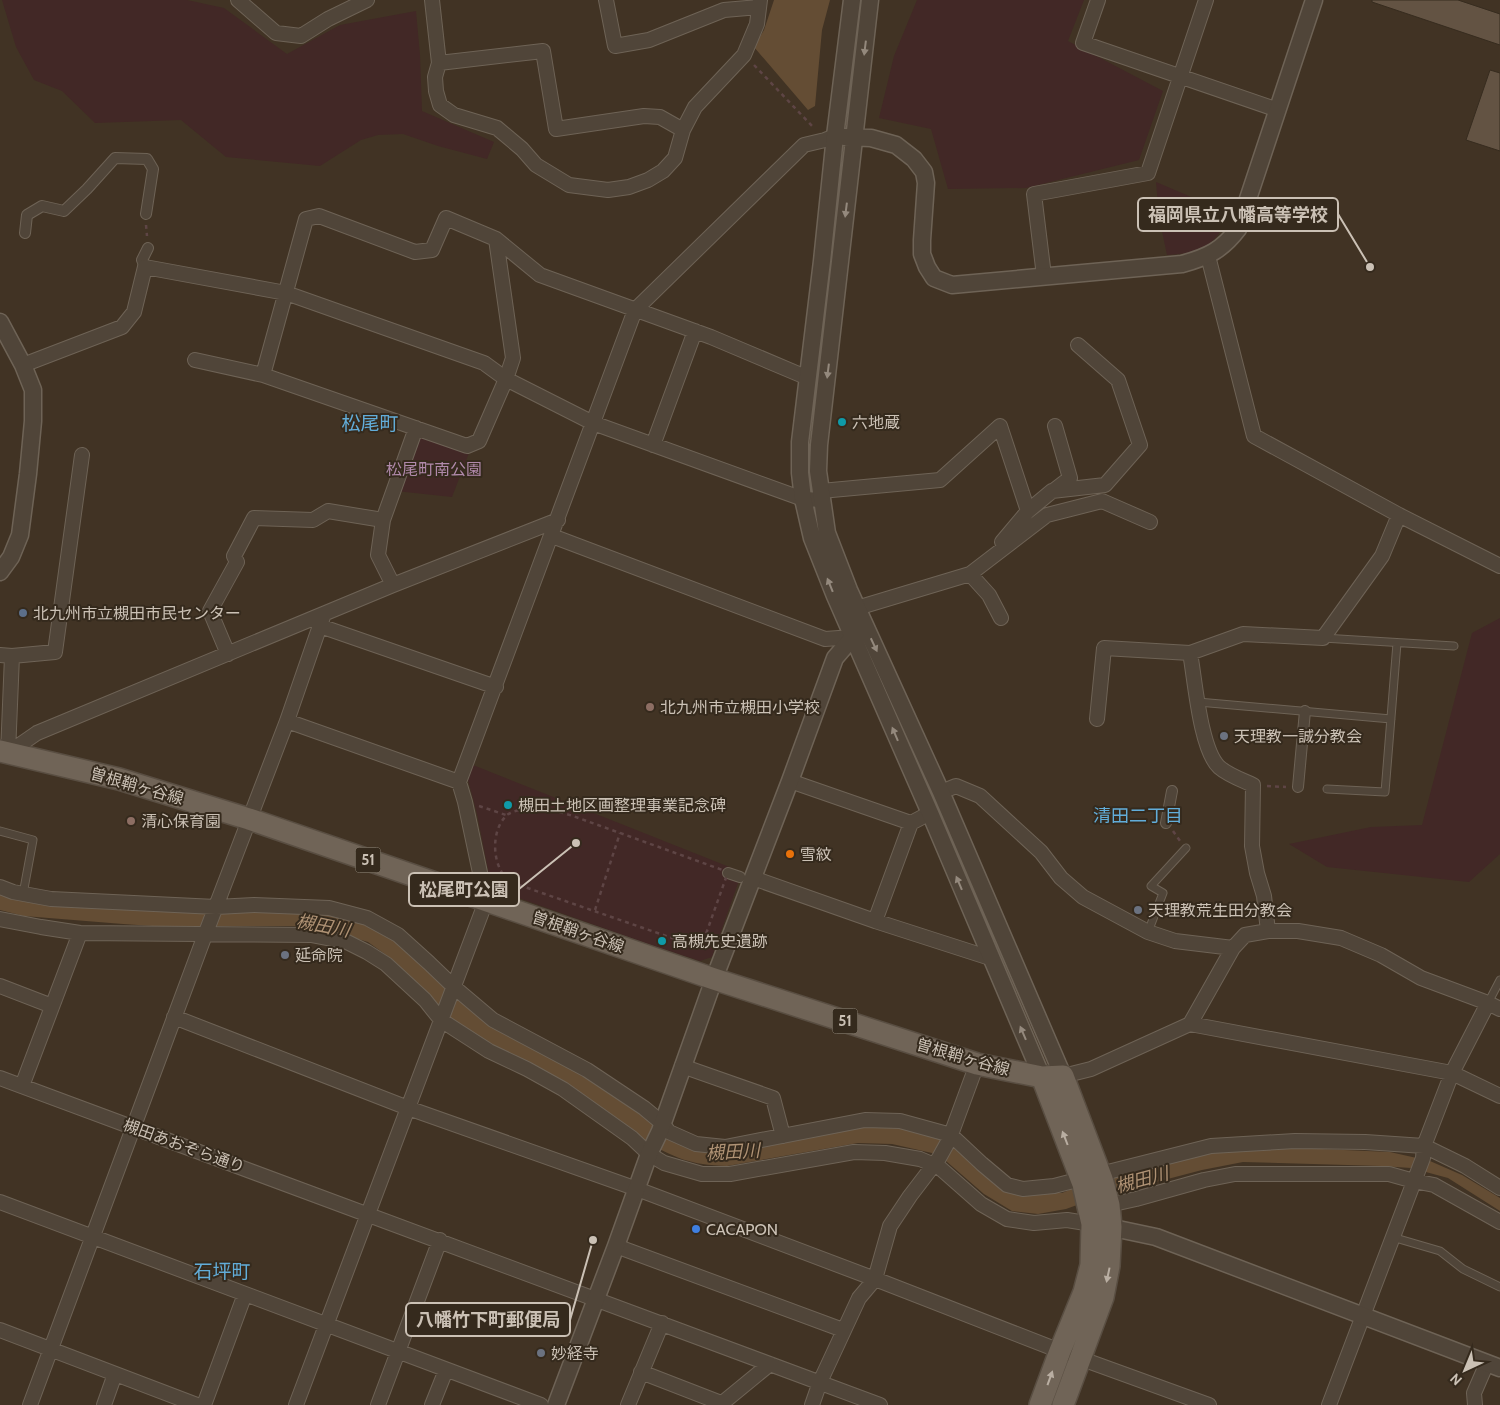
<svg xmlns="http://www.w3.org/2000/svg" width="1500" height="1405" font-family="Cabin,'Noto Sans JP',sans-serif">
  <rect width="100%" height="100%" fill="#413324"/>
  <path fill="#422826" d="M2,0h185l37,8 63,46 53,-29 76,-14 4,44 2,56 72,31 -7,17 -49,-13 -35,-12 -25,1 -17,5 -41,26 -94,-9 -45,-37 -86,3 -33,-32 -28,-11 -18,-33z
    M917,0h167l-16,41 95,50 -24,69 -113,28 -78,1 -17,-60 -52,-11 15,-62z
    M1156,182l73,31c-5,16 -16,33 -34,38 -8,3 -19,3 -28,4l-8,-38z
    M417,435l52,18 -17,44 -56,-6z
    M1500,618v236l-31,28 -142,-15 -38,-23 82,-17 51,-2 50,-192z
    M473,765l269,107 -30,85 -12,4 -46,-15 -158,-56 -5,-5 -14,-71 -9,-34z"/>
  <path fill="#644d34" d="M774,0h56l-8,30 -7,76 -7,4 -54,-63 10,-17z
    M0,893l264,18 70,3 27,9 44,23 41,42 24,22 19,12 89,49 42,28 29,22 41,26 160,-20 34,-2 37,6 16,5 90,57h35l15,-6 108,-29 41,-8 72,-2 92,4 40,9 32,14 38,23v13l-52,-33 -37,-10 -30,-2 -138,-4 -41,8 -103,27 -33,12 -28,5 -26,-3 -28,-17 -38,-33 -14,-8 -40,-9 -34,-1 -131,23c-37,-1 -52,-8 -84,-26l-190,-118 -39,-42 -25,-23 -21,-15 -47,-14 -27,-2h-75l-23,3 -73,-5 -99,-8 -24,-6z"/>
  <path fill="#635343" stroke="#372c1f" d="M1372,0h86l42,14v31l-128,-43z
    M1490,70l10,3v78l-34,-11z"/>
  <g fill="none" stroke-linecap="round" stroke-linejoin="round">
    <g stroke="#6e6356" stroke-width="9">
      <path id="service" d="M1323,638l131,8
        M1198,702l193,17
        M1327,789l58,3 12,-149
        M0,831l33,9 -10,54
        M1148,932l15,-39 -12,-7 35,-38
        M1488,1003l12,-23
        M1392,1237l48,14 23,18 37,18"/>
    </g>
    <g stroke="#6e6356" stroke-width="12">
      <path id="pedestrian" d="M25,233l2,-18 15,-9 22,5 23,-22 28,-31 32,1 6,10 -7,45
        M145,267l-3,-7 6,-12
        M1298,787l7,-76
        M1166,823l6,-32
        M728,873l12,4"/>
    </g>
    <g stroke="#6e6356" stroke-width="16">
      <path id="minor" d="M238,0l38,33 25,3 27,-17 39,-19
        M432,0l7,63 -4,14 1,14 4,14 14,10 43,13 25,21 14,16 33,20 39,5 21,-3 19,-7 15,-9 12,-13 8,-28
        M606,0l9,46 34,-6 75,-30 35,-3
        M1098,0l-15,43 195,67
        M439,63l104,-12 13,78 88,-13 16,1 23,13 12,-23 49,-52 13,-31 3,-24
        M496,239l17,119 -7,21 -27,62 -12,5 -204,-71 43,-156 13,-3 96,36 17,-2 14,-32 50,21 44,36 171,62 97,41
        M1044,276l-10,-82 114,-21 58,-173
        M195,360l68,15
        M23,365l99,-38 12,-15 11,-45 141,26 198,70 22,16 87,44 210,76 20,1
        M653,445l42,-114
        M821,491l119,-11 60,-54 28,85
        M1053,491l17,-13 -15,-52
        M1399,515l101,51
        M552,536l273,103 28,-2
        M1002,542l26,-31 24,-20 53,-6 35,-40 -22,-65 -40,-35
        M970,574l19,21 12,23
        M393,585l-15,-30 5,-35 33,-92
        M857,608l113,-34 77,-59 55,-14 48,21
        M320,626l176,61
        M1190,653c5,26 10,96 29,114 9,8 23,13 34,18l-1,61 5,27 7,23 4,35
        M228,654l-18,-43 27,-49 -3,-6 20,-38 59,2 15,-9 55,9
        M0,655l12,1 43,-4 27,-197
        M1097,719l7,-71 86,5 53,-19 80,4 59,-82 17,-41 -145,-79 -46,-180
        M287,721l172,61
        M8,753l29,-20 356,-148 165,-65
        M8,753l4,-97
        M790,781l121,42 19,-10
        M941,792l15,-6 24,10 61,56 20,26 22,19 65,35 27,9 58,7
        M753,878l122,43 115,37
        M0,887l13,5 38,7 165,8 38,-2 75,3 38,10 31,17 31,28 25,24 39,33 94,50 57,38 18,15 7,9 27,12 29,3 140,-27 35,1 51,14 31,29 25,21 16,4 31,-3 27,-7
        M0,919l41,8 39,6 231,2 36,7 20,10 19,12 39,36 16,20 48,31 38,18 36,20 69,49 17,16 15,9 38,11h28l124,-22 31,1 35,6 19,8 42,37 26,15 27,4 33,-3 25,4
        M875,921l36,-98
        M0,986l52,20
        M174,1017l234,91 229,81 238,90 185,72 149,54
        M1190,1024l43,-76 12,-13 23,-4h30l43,7 40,17 40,23 67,25 12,6
        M682,1066l91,32 10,38
        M1063,1076l28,-7 99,-45 262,49 48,23
        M0,1078l880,327
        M22,1086l58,-153
        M1100,1174l111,-28 84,-5 70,1 59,4 41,20 35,22
        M0,1202l541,203
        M1109,1205l27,-6 68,-19 31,-6h154l25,7 20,4 66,37
        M616,1246l227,84
        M0,1330l197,75
        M641,1372l80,31
        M30,1405l175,-470 82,-214 37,-107
        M104,1405l11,-31
        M204,1405l41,-111
        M296,1405l190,-504 -21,-99 -6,-20 176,-472 169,-165 21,-5 10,-4
        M378,1405l62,-165
        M432,1405l14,-35
        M628,1405l34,-82
        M720,1405l50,-41
        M812,1405l8,-23 39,-84 16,-19 15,-53 20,-30 29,-38 10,-18 28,-76
        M1329,1405l94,-247 1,-12 28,-73 36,-70
        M1475,1405l-1,-12 13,-30"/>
    </g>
    <g stroke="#6e6356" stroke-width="19">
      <path id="tertiary" d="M852,0l-17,136 -13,125 -22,181v31l3,26 9,39 23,58 95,217 112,264
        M870,0l-51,445 -1,26 9,62 22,57 92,202 122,284
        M844,137l27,1 25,7 18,14 10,13 2,11 -4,57v14l5,13 7,11 18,7 230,-21c26,-7 40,-14 56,-35l76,-229
        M0,322l23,43 10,25v31l-5,53 -8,61 -9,22 -11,15
        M1099,1225l57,12 344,131
        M556,1405l60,-159 33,-92 11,-23 54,-152 76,-198 45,-123 18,-21 7,-6"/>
    </g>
    <g stroke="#594e42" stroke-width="24">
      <path id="primary" d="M0,751l119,28 130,40 465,160 263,85 65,13 21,-1 39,103 7,26 2,22 -2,39 -6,31 -40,108
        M1040,1405l20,-54 24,-59 7,-27 1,-41 -9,-40 -41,-107"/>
    </g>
    <path stroke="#5e4545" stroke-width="2.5" stroke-dasharray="4 4" stroke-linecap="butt" d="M754,65l60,63
      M146,225l1,11
      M1267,786l19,1
      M479,806l27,9
      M528,808h18l27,8 155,56 -27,76 -185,-64c-3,-2 -7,-4 -10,-6 -14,-15 -15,-47 0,-62 5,-5 15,-6 22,-8z
      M1173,831l7,10
      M499,887l7,-9
      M595,910l25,-77"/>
    <use href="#service" stroke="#504539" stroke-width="7"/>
    <use href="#pedestrian" stroke="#504539" stroke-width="10"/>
    <use href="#minor" stroke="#504539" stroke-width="14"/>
    <use href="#tertiary" stroke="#504539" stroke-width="16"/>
    <use href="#primary" stroke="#706457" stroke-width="21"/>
  </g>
  <defs><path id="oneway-solid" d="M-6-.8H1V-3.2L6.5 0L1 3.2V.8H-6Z" transform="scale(1.25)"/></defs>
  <g fill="#94897d">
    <use href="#oneway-solid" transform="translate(865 48) rotate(97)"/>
    <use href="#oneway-solid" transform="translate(846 210) rotate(97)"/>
    <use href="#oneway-solid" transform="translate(828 371) rotate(97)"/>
    <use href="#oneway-solid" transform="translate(830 585) rotate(-112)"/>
    <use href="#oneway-solid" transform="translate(874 645) rotate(65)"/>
    <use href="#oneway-solid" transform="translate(895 734) rotate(-113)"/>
    <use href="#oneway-solid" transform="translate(959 883) rotate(-113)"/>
    <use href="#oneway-solid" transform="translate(1023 1033) rotate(-113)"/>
  </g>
  <g fill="#b9aea2">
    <use href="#oneway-solid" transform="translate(1065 1138) rotate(-111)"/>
    <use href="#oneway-solid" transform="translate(1108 1275) rotate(102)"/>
    <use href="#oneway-solid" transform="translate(1050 1378) rotate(-70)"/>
  </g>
  <g fill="#0f9aa8" stroke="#352a1d" stroke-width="2">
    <circle cx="842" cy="422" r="5"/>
    <circle cx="508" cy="805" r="5"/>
    <circle cx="662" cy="941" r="5"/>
  </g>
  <circle fill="#5c6f8a" stroke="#352a1d" stroke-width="2" cx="23" cy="613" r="5"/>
  <g fill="#8d6e63" stroke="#352a1d" stroke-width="2">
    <circle cx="650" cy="707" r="5"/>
    <circle cx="131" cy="821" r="5"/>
  </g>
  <g fill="#6b7280" stroke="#352a1d" stroke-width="2">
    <circle cx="1224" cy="736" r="5"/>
    <circle cx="1138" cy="910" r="5"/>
    <circle cx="285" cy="955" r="5"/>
    <circle cx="541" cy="1353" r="5"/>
  </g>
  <circle fill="#e8710a" stroke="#352a1d" stroke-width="2" cx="790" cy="854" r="5"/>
  <circle fill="#3f7fe0" stroke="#352a1d" stroke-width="2" cx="696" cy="1229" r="5"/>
  <g text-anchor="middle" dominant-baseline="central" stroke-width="4" stroke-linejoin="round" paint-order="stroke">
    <g fill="#352a1d" stroke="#9e9487" stroke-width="1">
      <rect x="355.5" y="847.5" width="25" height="25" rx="4"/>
      <rect x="832.5" y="1008.5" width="25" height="25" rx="4"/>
    </g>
    <g font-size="15" font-weight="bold" fill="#cbc1b5">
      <text x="368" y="860">51</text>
      <text x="845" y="1021">51</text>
    </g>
    <g font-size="16" fill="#cbc1b5" stroke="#352a1d" text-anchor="start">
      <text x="852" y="422">六地蔵</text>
      <text x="33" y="613">北九州市立槻田市民センター</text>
      <text x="660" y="707">北九州市立槻田小学校</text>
      <text x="1234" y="736">天理教一誠分教会</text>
      <text x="518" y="805">槻田土地区画整理事業記念碑</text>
      <text x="141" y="821">清心保育園</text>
      <text x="800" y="854">雪紋</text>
      <text x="1148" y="910">天理教荒生田分教会</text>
      <text x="672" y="941">高槻先史遺跡</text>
      <text x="295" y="955">延命院</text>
      <text x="706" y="1229">CACAPON</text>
      <text x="551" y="1353">妙経寺</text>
    </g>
    <g font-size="16" fill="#b089aa" stroke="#352a1d">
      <text x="434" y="469">松尾町南公園</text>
    </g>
    <g font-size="16" fill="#cbc1b5" stroke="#352a1d">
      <text transform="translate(137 786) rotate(16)">曽根鞘ヶ谷線</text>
      <text transform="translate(578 932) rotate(19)">曽根鞘ヶ谷線</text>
      <text transform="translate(963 1057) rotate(16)">曽根鞘ヶ谷線</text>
      <text transform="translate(184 1146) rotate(20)">槻田あおぞら通り</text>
    </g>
    <g font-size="18" fill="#62add9" stroke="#352a1d">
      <text x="1138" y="816">清田二丁目</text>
    </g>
    <g font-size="18" font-style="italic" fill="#af9274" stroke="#352a1d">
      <text transform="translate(323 926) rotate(11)">槻田川</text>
      <text transform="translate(733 1152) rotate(-3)">槻田川</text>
      <text transform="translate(1142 1180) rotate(-15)">槻田川</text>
    </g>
    <g font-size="19" fill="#62add9" stroke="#352a1d">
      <text x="370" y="423">松尾町</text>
      <text x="222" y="1271">石坪町</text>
    </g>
  </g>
  <path fill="none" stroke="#cbc1b5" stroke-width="2" d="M1370 267L1338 214M576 843L519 889M593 1240L570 1320"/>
  <g fill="#cbc1b5" stroke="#352a1d" stroke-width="2">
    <circle cx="1370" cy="267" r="5"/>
    <circle cx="576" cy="843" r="5"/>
    <circle cx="593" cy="1240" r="5"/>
  </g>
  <g fill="#352a1d" stroke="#cbc1b5" stroke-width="2">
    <rect x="1138" y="198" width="200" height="33" rx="5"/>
    <rect x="409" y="873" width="110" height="33" rx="5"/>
    <rect x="406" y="1303" width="164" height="33" rx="5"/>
  </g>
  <g font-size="18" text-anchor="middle" font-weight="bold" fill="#cbc1b5">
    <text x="1238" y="221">福岡県立八幡高等学校</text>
    <text x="464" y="896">松尾町公園</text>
    <text x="488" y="1326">八幡竹下町郵便局</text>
  </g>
  <g transform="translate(1465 1370) rotate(224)" stroke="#352a1d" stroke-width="4" paint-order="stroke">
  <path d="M0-4L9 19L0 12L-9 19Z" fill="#cbc1b5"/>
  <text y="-8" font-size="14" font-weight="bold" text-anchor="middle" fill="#cbc1b5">N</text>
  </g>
</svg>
